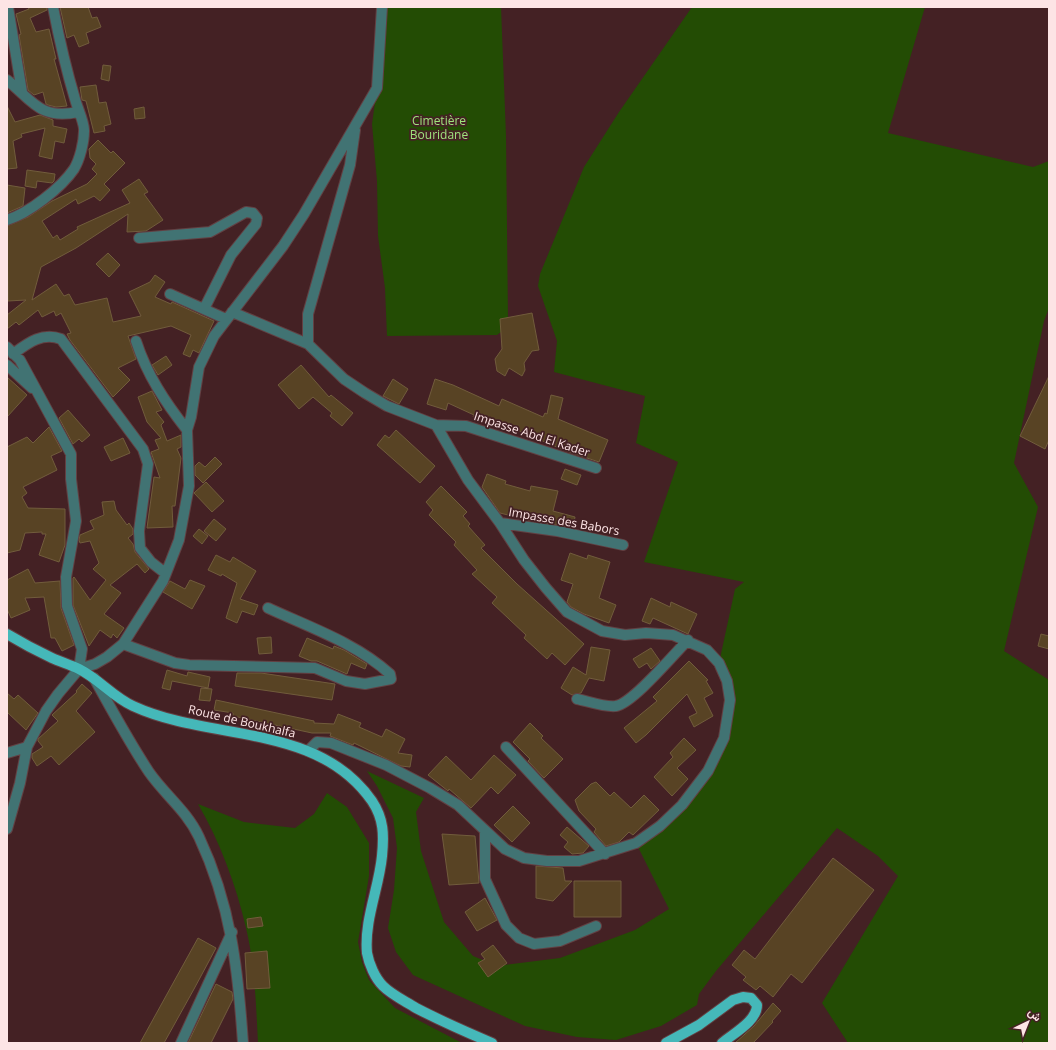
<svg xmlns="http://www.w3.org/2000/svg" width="1056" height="1050" font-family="'Open Sans',Vazirmatn,sans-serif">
  <rect width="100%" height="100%" fill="#442124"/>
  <path fill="#234c04" d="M383,7h118l5,129 2,184 -3,9 -8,6 -110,1 -2,-48 -7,-52 -1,-55 -5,-57 5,-36z
    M692,7h233l-37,126 145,34 16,-6v147l-5,13 -30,142 24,44 -34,144 45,29v363h-201l-26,-40 76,-127 -20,-20 -41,-28 -121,143 -17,23 -2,11 -36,21 -45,14 -39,-3 -52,-11 -112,-51 -17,-23 -8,-24 6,-38 3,-42 -4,-30 -16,-32 -10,-15 57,27 -8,14 5,39 23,71 29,34 24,10 63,-8 75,-28 34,-21 -33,-66 24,-17 48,-55 21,-53 -10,-55 16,-74 9,-7 -100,-20 34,-100 -42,-19 9,-47 -91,-24 3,-31 -19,-55 2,-12 44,-107 35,-55z
    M327,793l20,14 22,36v33l-11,66 4,20 7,18 26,28 67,35h-204c-2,-38 -3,-78 -12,-115 -10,-43 -26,-86 -48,-124l46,18 51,6 19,-14z"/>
  <path fill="#584324" stroke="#715c3c" d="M28,7h19v3l-17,8 6,14 13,-3 7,30h-2l13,47 -11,1 -8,-2 -2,-1 -3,-12 -9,3 -6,-5 -9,-55 2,-1 -5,-20 13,-5z
    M60,7h28l4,11 5,-1 4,10 -15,6 3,10 -10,4 -5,-12 -7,3z
    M103,65l8,1 -2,15 -8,-2z
    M96,85l3,18 7,-1 5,22 -7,2 1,5 -11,2 -8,-32 -4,-1 -2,-13z
    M7,106l8,16 25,-7 13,5v6l14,3 -3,14 -9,-2 -3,18 -13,-3 6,-28 -24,6 1,3 -9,4 4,27 -10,1z
    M144,107l1,11 -10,1 -1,-10z
    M98,140l13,13 2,-2 12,12 -21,21 6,6 -10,11 -6,-5 -16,8 -2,-5 -34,22 11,17 4,-3 3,5 18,-11 -1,-2 53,-24 -8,-13 17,-11 9,13 -4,2 19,26 -17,11 -19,1 1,-18 -52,34 -35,19 -9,33 24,-16 8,12 5,-2 6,11 32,-7 6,24 28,-6 -12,-24 21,-10 5,-7 10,7 -10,15 16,7 1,-2 42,19 -15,32 -6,-3 -3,7 -7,-3 8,-19 -20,-9 -43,10 8,23 -18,9 12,12 -17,17 -43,-57 -3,-6 4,-1 -10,-20 -5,3 -2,-5 -12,6 -4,-7 -19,15 -3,-3 -9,7v-14l19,-15 -18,1 -1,-75 21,-9 24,-16 35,-17 10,-10 -5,-5 4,-5 -6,-6 -1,-9z
    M27,170l28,4 -1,7 -2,2 -15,-2 -1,7 -11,-2z
    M7,185l18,3 -2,18 -16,7z
    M108,253l12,12 -11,12 -13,-13z
    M532,313l7,37 -7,1 -8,12 1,7 -3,6 -13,-8 -4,8 -8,-5 -2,-12 7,-10 -2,-30z
    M166,356l6,9 -14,10 -6,-10z
    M301,365l28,32 2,-2 22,18 -11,13 -12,-10 2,-3 -19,-16 -14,12 -21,-24z
    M1049,376v64l-4,9 -25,-13z
    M7,377l20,18 -20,22z
    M393,379l15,10 -9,15 -16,-8z
    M435,379l18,6 46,21 3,-7 41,18 2,-4 2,1 4,-19 12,3 -5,21 50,21 -9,22 -33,-11 -74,-32 -3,6 -16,-8 1,-2 -26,-12 -2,7 -19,-6z
    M152,391l10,19 -6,2 8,10 -3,3 6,16 14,-6v12l-4,2 4,9 -6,48h-3l1,21 -26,1 7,-51 6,1 -9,-26 8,-3 -4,-9 6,-2 -14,-16 -9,-25z
    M68,410l22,25 -8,7 -3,-3 -6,5 -14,-26z
    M49,427l13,24 -11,5 6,14 -34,17 4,6 -5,4 6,11 37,1v36l-6,17 -20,-7 7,-21h-4v-2l-17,1 -5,17 -13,3v-106l20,-10 6,6z
    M396,430l39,36 -15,17 -43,-38 8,-10 4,3z
    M123,438l7,15 -19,8 -7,-14z
    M215,457l7,7 -19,19 -8,-8v-9l4,-4 6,5z
    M565,469l16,6 -4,10 -16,-6z
    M487,474l19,7 -1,3 25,7 1,-5 27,5 -5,20 22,6 -2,11 -45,-8 -28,-7 -18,-26z
    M206,482l18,19 -12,11 -18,-19z
    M441,486l26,26 -4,4 7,8 -2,2 17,19 -4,3 36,36 67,60 -19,21 -13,-12 -5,6 -23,-21 2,-3 -34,-32 5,-6 -25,-23 5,-4 -23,-25 2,-3 -27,-27 4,-5 -7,-8z
    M114,501l2,9 11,15 2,-2 4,6v5l-5,4 5,6 2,8 14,17 -4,4 -8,-9 -27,21 11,8 -17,21 20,14 -7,10 -4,-4 -2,4 -11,-8 -11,16 -16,-41v-27l1,-1 16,23 16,-20 -13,-11 6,-6 -9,-22 -10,2 -1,-3 1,-5 14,-6 -4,-8 14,-6 -2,-13z
    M214,519l12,10 -10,12 -12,-10z
    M199,529l9,7 -6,8 -9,-8z
    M570,553l17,6 1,-4 22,7 -11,36 17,7 -7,18 -25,-9 -13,-7 -4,-5 6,-18 -12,-4z
    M216,555l14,7 3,-5 23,14 -16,28 18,6 -4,10 -12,-4 -5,12 -11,-5 11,-35 -15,-9 -1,2 -13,-6z
    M28,569l7,14 25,-2 1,27 13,37 -12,6 -7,-13h-4l-7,-41 -19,1 5,12 -19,8 -4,-9v-29z
    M190,580l15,6 -13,23 -29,-17 7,-11 15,8z
    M651,598l19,9 1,-5 26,12 -9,20 -35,-16 -3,6 -8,-3z
    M1041,634l8,2v13l-11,-3z
    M271,637l1,16 -13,1 -2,-16z
    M307,638l26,11 1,-3 10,4 23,14 -2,5 -14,-6 -4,11 -30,-13h-6l-12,-5z
    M591,647l19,3 -6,31 -15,-3 -8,15 -9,2 -11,-7 12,-21 13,8z
    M651,648l9,13 -9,8 -4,-6 -8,5 -6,-9z
    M689,661l19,19 -2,1 7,12 -9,5 9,18 -19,11 -5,-10 8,-4 -10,-19 -41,41 -10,8 -12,-15 33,-27 -4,-4z
    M167,670l20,6 1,-4 22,5 -2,11 -36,-7 -2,9 -8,-2z
    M237,673h24l74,11 -3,16 -97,-14z
    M82,684l10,9 -16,18 19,21 -36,33 -8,-9 -14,10 -5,-8v-4l11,-7 -5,-6v-2l20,-18 -6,-6 25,-23 -1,-1z
    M201,688l11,1 -2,12 -11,-1z
    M7,693l7,6 4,-4 20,18 -12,17 -19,-18z
    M216,700l98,21v2l20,1 4,-10 23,9 -2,4 23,10 4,-8 19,10 -7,14 14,2 -2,12 -9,-1 -47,-23 -1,2 -23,-9 1,-3h-19l-79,-17v-3l-19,-3z
    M530,723l13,13 -2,2 22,21 -19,19 -16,-17 2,-2 -17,-17z
    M684,738l12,12 -19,18 11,11 -16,17 -18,-19 19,-20 -3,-4z
    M494,755l22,20 -18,19 -7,-7 -20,21 -22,-19 -1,2 -20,-16 18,-19 25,24z
    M596,782l14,14 4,-4 17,16 13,-13 15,15 -26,25 -4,-3 -10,10 -13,4 -12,-14 2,-3 -17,-18 -4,-11 16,-16z
    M513,806l17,17 -18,19 -18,-17z
    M567,827l22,19 -6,7 -11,1 -8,-7 4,-5 -8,-7z
    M442,834l33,2 4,47 -30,2z
    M833,858l41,32 -72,93 -11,-9 -18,23 -13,-11 -4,4 -13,-10 3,-3 -14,-12 12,-15 11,9z
    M536,866l27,2 2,13h7l-19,20 -17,-3z
    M574,881h47v36h-47z
    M485,898l12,22 -20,11 -12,-19z
    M261,917l2,9 -15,2 -1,-9z
    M198,938l18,10 -22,41 -30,54h-24z
    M493,945l14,18 -19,14 -10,-14 7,-4 -4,-5z
    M267,951l3,37 -23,1 -2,-36z
    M216,984l16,8 1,7 -22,44h-23z
    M773,1003l8,8 -9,10 1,1 -20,21h-18l19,-17z"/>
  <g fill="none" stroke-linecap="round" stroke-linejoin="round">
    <g stroke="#624043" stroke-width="12">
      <path id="minor" d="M8,7l14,85
        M7,80c26,21 33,40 71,32
        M7,220c22,-7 54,-32 67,-51 6,-10 10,-27 10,-38 1,-7 -7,-24 -9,-32 -9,-30 -16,-61 -22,-92
        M139,238l71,-6 36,-20 7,1 4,5 -1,6 -25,31 -27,54
        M170,294l56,25
        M232,312l76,32 36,35 21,14 22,13 49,19 32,55 32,43 24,37 22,28 21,24 35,19 23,4 21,-2 27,2 34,15 12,13 8,18 3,19 -6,38 -16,33 -26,34 -22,21 -24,17 -57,18h-32l-23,-3 -19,-9 -47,-44 -28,-17 -44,-23 -55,-22 -14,-1 -9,9
        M136,341c11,34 29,61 51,89
        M308,344v-30l42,-149 5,-35
        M7,347l13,13 51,94v25l5,42 -10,56 1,29 15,43 -3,20
        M13,354c15,-11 29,-22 48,-15l82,110 5,15 -9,67 1,17 11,14 14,11
        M7,365l25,23
        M436,425l30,1 130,42
        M500,523l57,8 66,14
        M123,644l52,19 14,2 126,3 31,13 19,3 26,-5 -1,-5c-34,-31 -81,-47 -122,-66
        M94,678c18,32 35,64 55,94 16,23 38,39 50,65 32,68 39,132 44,206
        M577,699c10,2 30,9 39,7 17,-3 58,-52 72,-66
        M506,747l99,107
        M7,753l20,-6
        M7,829l13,-46 7,-36 19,-36 12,-17 21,-25 16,-5 12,-7 16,-13 40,-63 16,-41 10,-54 -2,-56 4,-13 8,-50 15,-31 69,-90 21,-32 73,-126 5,-81
        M485,831v48l21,46 13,13 15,6 26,-3 36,-15
        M181,1043l51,-111"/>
    </g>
    <g stroke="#624043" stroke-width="12">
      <path id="major" d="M7,634c15,9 30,17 45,24 9,4 19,7 27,11 20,10 34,28 54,37 78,36 184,16 239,95 12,18 12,34 10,55 -3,32 -18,64 -15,97 2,11 8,25 16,33 9,9 22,15 33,22 25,13 50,24 76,35
        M666,1043l33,-18 34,-25 10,-3 8,1 6,7c0,16 -23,28 -35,38"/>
    </g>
    <use href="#minor" stroke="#417373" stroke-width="10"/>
    <use href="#major" stroke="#45b8b9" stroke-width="10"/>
  </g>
  <g text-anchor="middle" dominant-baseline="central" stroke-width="3.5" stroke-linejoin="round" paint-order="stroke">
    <g font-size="12" fill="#9fe37d" stroke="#442124">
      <text x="439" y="120">Cimetière<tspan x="439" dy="14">Bouridane</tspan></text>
    </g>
    <g font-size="12" fill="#fde4e5" stroke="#442124">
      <text transform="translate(532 434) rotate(18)">Impasse Abd El Kader</text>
      <text transform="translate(564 521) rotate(10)">Impasse des Babors</text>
      <text transform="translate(242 721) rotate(13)">Route de Boukhalfa</text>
    </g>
  </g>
  <rect width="1056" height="1050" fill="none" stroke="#fde4e5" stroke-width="16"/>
  <g transform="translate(1028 1022) rotate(43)" stroke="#442124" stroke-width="3" paint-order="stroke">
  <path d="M0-3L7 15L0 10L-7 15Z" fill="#fde4e5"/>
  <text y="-6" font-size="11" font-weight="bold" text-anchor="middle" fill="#fde4e5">ش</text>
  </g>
</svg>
